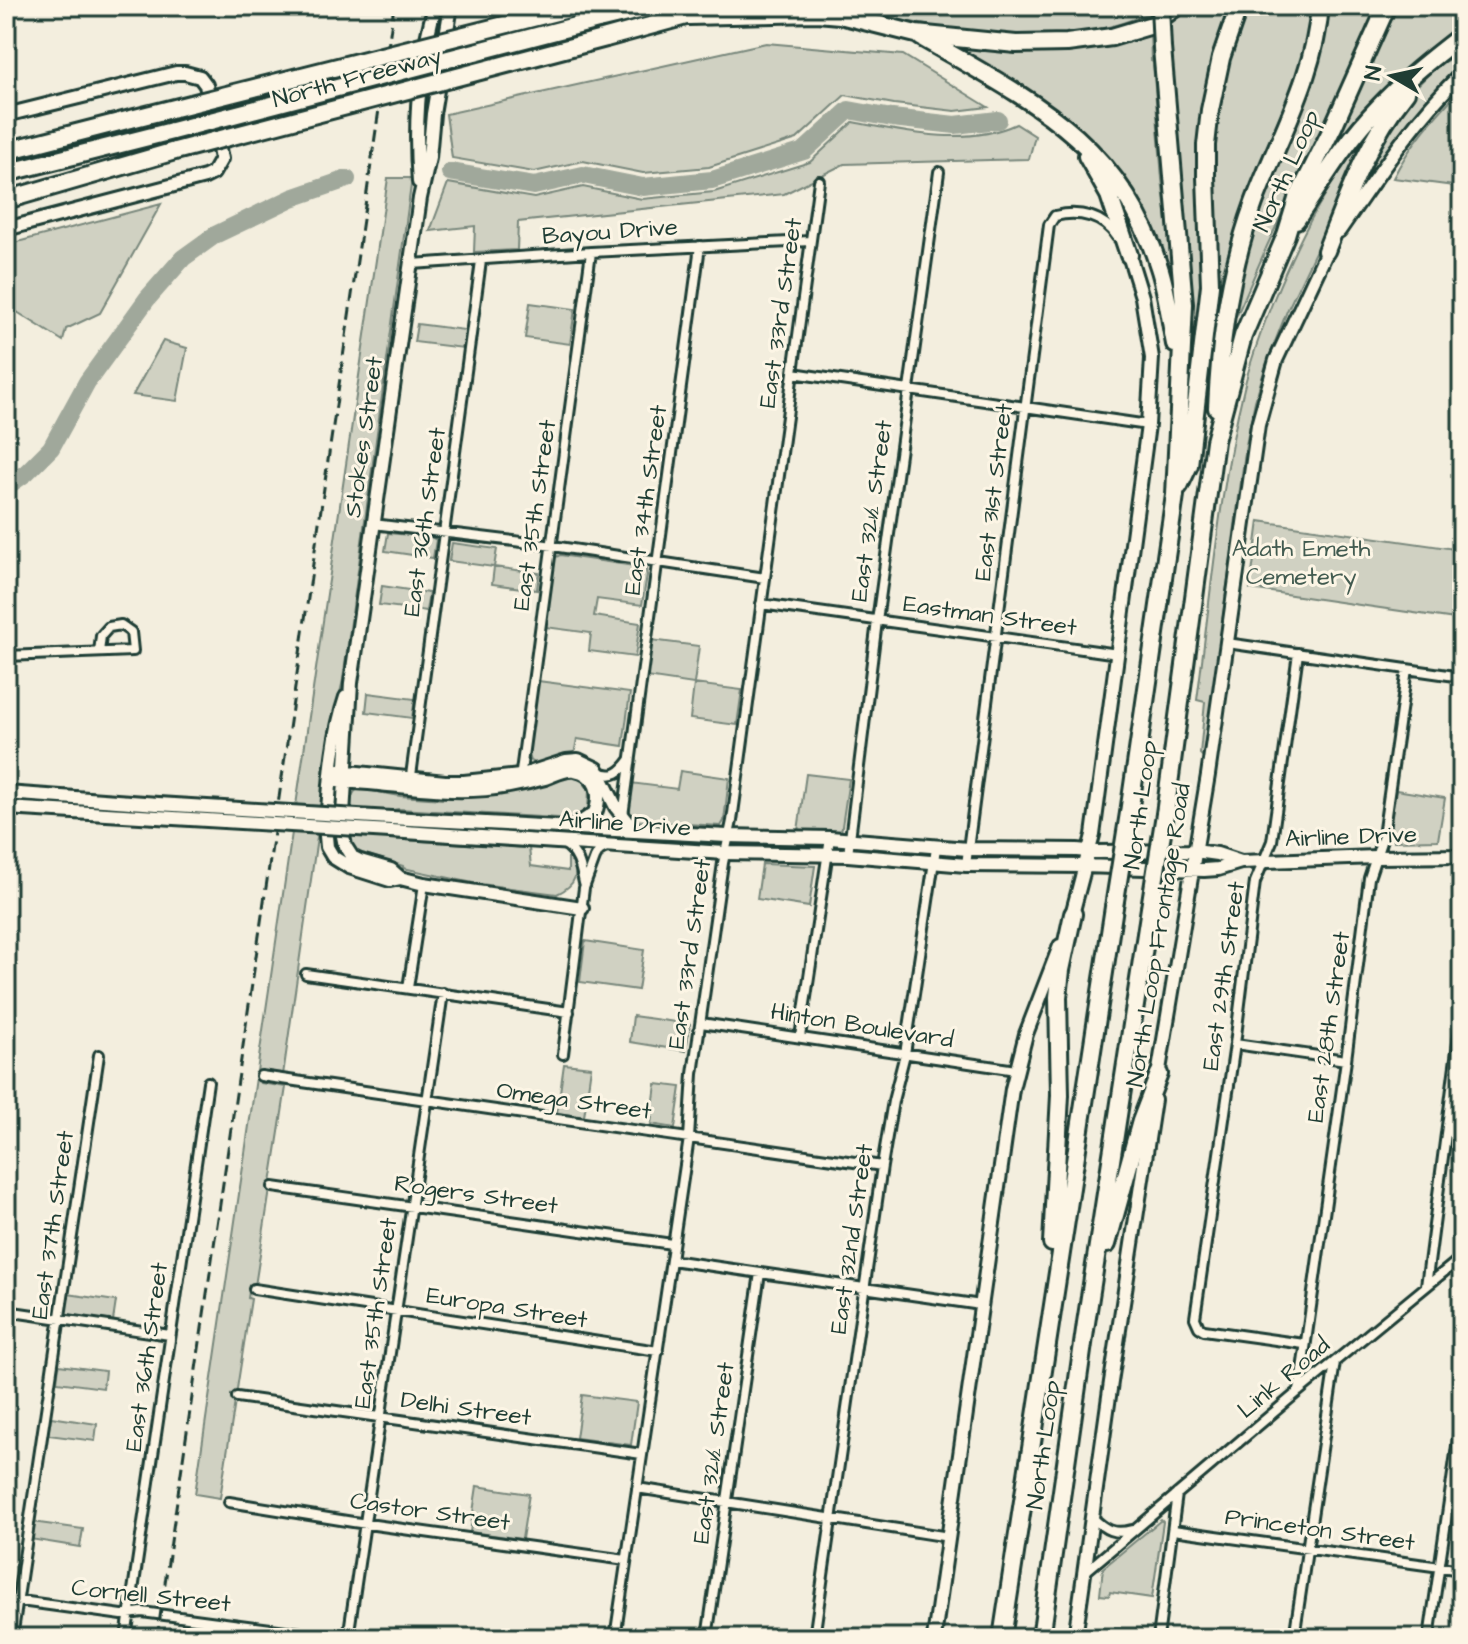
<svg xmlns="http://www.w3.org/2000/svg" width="1468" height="1644" font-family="'Architects Daughter',sans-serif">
  <rect width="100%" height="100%" fill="#f3eede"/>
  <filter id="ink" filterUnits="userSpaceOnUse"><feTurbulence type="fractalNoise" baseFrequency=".0125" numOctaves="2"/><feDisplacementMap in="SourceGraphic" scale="16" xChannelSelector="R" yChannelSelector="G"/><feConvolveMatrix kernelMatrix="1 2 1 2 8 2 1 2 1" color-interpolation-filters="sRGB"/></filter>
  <g filter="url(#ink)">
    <path fill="#d0d1c2" stroke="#78877b" stroke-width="2" d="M832,6h317v7c-76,34 -159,26 -238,9 -26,-5 -53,-13 -79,-16z
      M1191,6h39l-18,50 -11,55 -3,64 3,125 -7,63 1,-21 -4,-1 -1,-39 -22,-281z
      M1246,6h67c-4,30 -11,77 -29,100l-34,81 -15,44 -16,54 -3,-1c-1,-48 -5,-98 -2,-147 3,-45 18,-88 32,-131z
      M1328,6h51l-112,240 -29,67 -3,-14 16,-68 41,-104 3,1c16,-38 33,-80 33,-122z
      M1398,6h64v18l-40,33 -89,95 -2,-2z
      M1150,29l1,32 2,1 9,117 7,58 3,7 5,59 -1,2 -60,-134 -159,-122 17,-1 33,5 53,-1 47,-7z
      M766,43l137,12 85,52 -33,4 -61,-7 -49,-9 -48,44 -88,28 -66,6 -60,-12 -49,11 -82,-14 -6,-44z
      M1462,48v14c-43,43 -73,84 -106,136l6,-25 47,-79 32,-32 5,-1z
      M1462,88v99l-69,-9c17,-34 43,-63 69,-90z
      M1380,119l-26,51 -67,141 -21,54 -11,36 -9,44 -42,311h-2l-2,-2 5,-52 -8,-2c14,-104 22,-210 47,-312 7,-30 18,-59 29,-87 28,-69 58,-125 107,-182z
      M853,122c51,10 113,25 163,2l19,12 -6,23 -185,5 -60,30 -266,28 -1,28 -43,2 1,-26 -45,5 18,-48 86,15 49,-11 59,12 72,-7 96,-30z
      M388,178h24l-69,502c-10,41 -17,80 -21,123l-39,272 -21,-3 -2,11 26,4 -31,199h-5l-2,12 3,1 -31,199 -25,-4z
      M161,204l-61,109 -34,16 -3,12 -57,-36v-60z
      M530,303l45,6 -5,35 -45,-6z
      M417,324l48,6 -2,18 -49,-6z
      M163,341l24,7 -10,53 -44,-6z
      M1259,521l203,29v70l-212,-31z
      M388,533l43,4 5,3 -3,18 -48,-7z
      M452,543l45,6 -3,18 45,6 -2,17 -45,-6 2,-17 -45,-6z
      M560,555l81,12 5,3 1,5 -5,30 -45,-6 -3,17 46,7 -5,34 -46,-6 2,-18 -46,-6 9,-66 2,-4z
      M382,586l47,7 -3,18 -47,-6z
      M651,640l48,6 -5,38 48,6 -5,35 -47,-6 4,-35 -48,-7z
      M538,681l92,12 -7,53 -46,-7 -3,16 -35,10 -8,-4 -3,-9z
      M368,693l47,6 -3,19 -46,-6z
      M680,771l49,7 -5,43 -3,5 -86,-5c-10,-11 -6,-23 -4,-38l46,6z
      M806,774l43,5 -8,54 -43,-2z
      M567,775l13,3 9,12 -1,20 -11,9 -179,-10 -6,1 -3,27 1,2 139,9 2,18 37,5v-15c13,17 8,29 -11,38l-84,-11 -70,-15v-2l-41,-13 -2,3c-5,-4 -7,-5 -9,-9 -6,-11 -4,-53 7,-58 4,-2 10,-1 14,-1v3l28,5 42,3 1,-3z
      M1396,790l49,8 -7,42 -45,1c-6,-14 1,-35 3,-51z
      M762,864l53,2 -6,41 -52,-8z
      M585,941l59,9 -6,40 -58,-8z
      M633,1016l57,8 -4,27 -56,-9z
      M564,1064l27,3 -7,50 -27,-4z
      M656,1084l25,3 -6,41 -24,-4z
      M68,1294l48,7 -3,20 -48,-7z
      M59,1365l46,6 -2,17 -46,-6z
      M582,1395l55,7 -6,43 -55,-7z
      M51,1417l46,7 -2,17 -47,-6z
      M477,1486l52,8 -7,45 -52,-7z
      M1161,1520l2,2 -11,76 -42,-6 -1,4 -9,-1 3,-27z
      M32,1522l51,7 -3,18 -50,-8z"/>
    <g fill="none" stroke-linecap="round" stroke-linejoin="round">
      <path stroke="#a0a89b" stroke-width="18" d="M450,172l84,14 49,-11 60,12 69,-7 92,-29 45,-41 43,8 63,7 43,-5
        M6,487l20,-14 25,-25 36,-66 60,-83 36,-41 32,-23 77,-37 55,-19"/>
      <g stroke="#1f3d34" stroke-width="14">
        <path id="street" d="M412,264l179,-12 219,-11
          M793,373l355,52
          M373,524l166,20 226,34
          M761,604l357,50
          M1227,643l235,34
          M1298,653l-26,188 -17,41 -20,162 -40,274 4,9 5,3 100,14
          M6,656l127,-5 -2,-19 -10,-7 -12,2 -8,9 -2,16
          M599,771c14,9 23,0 31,-11
          M520,779l71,-527
          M410,783l71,-522
          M623,816l77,-570
          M564,844c14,8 17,24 20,39
          M848,855l29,-234 62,-449
          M966,865l83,-640 6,-9c24,-6 49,0 62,21
          M306,974l263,38
          M408,988l16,-104
          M701,1023l315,47
          M800,1037l30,-199
          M1235,1044l111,16
          M563,1054l21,-166 11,-30 4,-7 7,-4
          M261,1076l621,90
          M273,1187l399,57
          M671,1260l310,45
          M1426,1286l36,-274
          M254,1289l404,62
          M6,1311l164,24
          M1299,1391l47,-331 23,-182 14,-42 24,-167
          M237,1397l405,57
          M637,1488l312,49
          M229,1502l124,20 273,38
          M1092,1517c13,13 22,18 40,13
          M1173,1530l289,40
          M1085,1572l214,-181 163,-134
          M6,1599l116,16 20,-3 197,26
          M12,1638l87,-583
          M126,1638l82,-556
          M348,1638l95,-645
          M615,1638l74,-500 4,-64 30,-211 9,-42 87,-640
          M707,1638l53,-365
          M814,1638l68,-472 11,-65 12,-47 31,-206
          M1158,1638l19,-144
          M1294,1638l41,-276
          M1429,1638l33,-226"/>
      </g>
      <g stroke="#1f3d34" stroke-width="18">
        <path id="secondary" d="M6,115l170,-42h9l15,4 6,8 15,74 -8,14 -8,4 -199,52
          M419,182c-5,-58 0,-119 16,-176
          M1339,231c38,-55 75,-111 123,-158
          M346,697c-15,45 -16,92 -20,139l1,11 6,10 16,10 41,13 10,-2 24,6 158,24
          M339,771l106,11h19l56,-6 46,-15 12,-1 19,9 19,38 19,24
          M337,781c60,2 112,16 172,5 12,-2 25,-5 36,-8 9,-3 20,-10 30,-8 22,4 27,24 20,43l-21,14
          M6,793l152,11
          M6,808l151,9
          M391,818l336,18 103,2 138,11 109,1 20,2 98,-1 22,3 24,8
          M390,831l335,22 123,2 118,10 118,1 120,4 14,-1 23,-7 135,-5 86,-1
          M400,878l-9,-8 -31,-9 -8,-4 -7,-11 -3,-15 9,-148 69,-485 9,-40 4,-44 18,-108
          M1070,922l23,-87 55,-410 4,-67 -10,-61 -13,-42
          M1157,1082l51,-307 50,-350 18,-65 53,-113
          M934,1638l78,-549 14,-55 34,-88
          M1075,1638l36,-256 43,-282"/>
      </g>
      <g stroke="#1f3d34" stroke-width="22">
        <path id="highway" d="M689,16l128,-3 23,2 76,19 100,10 51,-1 45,-6 40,-12 25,-19
          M598,20l58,-14
          M921,37c107,62 198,103 238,230 8,24 11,52 16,77
          M606,38l91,-25
          M6,151l125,-32
          M1087,156l22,39 20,60
          M6,173l166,-42
          M6,200l169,-49
          M1296,220c26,-38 49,-78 81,-111 26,-28 55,-51 85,-74
          M1326,251c22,-56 42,-112 80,-159
          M1217,408c3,-69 13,-139 37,-205 24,-65 61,-126 66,-197
          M1179,486l10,-21 21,-180 -4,-108v-32l4,-35 11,-52 18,-52
          M1129,813l46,-318 9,-191 -22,-256
          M1165,814l50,-373 28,-105 43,-101 11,-36 36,-72 54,-121
          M1052,1243l8,-148 -2,-98 3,-27 12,-56
          M1107,1244l34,-123 18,-47
          M1002,1638l112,-731
          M1041,1638l45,-315 64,-415"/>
      </g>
      <use href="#street" stroke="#fcf5e5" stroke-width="8"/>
      <use href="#secondary" stroke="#fcf5e5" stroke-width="12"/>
      <use href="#highway" stroke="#fcf5e5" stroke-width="16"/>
      <path stroke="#1f3d34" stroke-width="3" stroke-dasharray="12 6" stroke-linecap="butt" d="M157,1638l237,-1632"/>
      <g stroke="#1f3d34" stroke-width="18" stroke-linecap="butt">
        <path id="secondary-bridge" d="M158,804l233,14
          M157,817l233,14"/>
      </g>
      <g stroke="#1f3d34" stroke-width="22" stroke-linecap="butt">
        <path id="highway-bridge" d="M1160,6l2,42
          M131,119l449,-113
          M172,131l426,-111
          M175,151l431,-113
          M1114,907l15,-94
          M1150,908l15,-94"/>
      </g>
      <use href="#secondary-bridge" stroke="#fcf5e5" stroke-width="12"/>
      <use href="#highway-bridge" stroke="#fcf5e5" stroke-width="16"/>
    </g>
  </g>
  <g text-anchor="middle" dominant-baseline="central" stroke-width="6" stroke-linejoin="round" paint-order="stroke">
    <g font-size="24" fill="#1f3d34" stroke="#fcf5e5">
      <text transform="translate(357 78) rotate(-15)">North Freeway</text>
      <text transform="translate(1287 171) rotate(-66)">North Loop</text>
      <text transform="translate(610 232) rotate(-4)">Bayou Drive</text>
      <text transform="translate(781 313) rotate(-82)">East 33rd Street</text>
      <text transform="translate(364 437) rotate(-82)">Stokes Street</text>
      <text transform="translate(994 492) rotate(-83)">East 31st Street</text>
      <text transform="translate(646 500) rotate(-82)">East 34th Street</text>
      <text transform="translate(872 511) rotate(-82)">East 32½ Street</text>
      <text transform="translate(535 515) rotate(-82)">East 35th Street</text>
      <text transform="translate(425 522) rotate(-82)">East 36th Street</text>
      <text transform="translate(990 616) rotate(8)">Eastman Street</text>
      <text transform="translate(1141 805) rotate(-82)">North Loop</text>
      <text transform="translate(625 824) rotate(4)">Airline Drive</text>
      <text transform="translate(1351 837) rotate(-2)">Airline Drive</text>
      <text transform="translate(1159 935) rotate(-81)">North Loop Frontage Road</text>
      <text transform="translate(690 954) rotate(-82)">East 33rd Street</text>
      <text transform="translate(1224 976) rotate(-82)">East 29th Street</text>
      <text transform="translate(862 1026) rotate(9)">Hinton Boulevard</text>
      <text transform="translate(1329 1027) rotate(-82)">East 28th Street</text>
      <text transform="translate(574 1101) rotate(8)">Omega Street</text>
      <text transform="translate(476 1195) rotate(8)">Rogers Street</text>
      <text transform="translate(53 1225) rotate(-82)">East 37th Street</text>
      <text transform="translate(852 1239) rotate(-82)">East 32nd Street</text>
      <text transform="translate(507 1308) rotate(9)">Europa Street</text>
      <text transform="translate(376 1313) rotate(-82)">East 35th Street</text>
      <text transform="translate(147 1357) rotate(-82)">East 36th Street</text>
      <text transform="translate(1284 1378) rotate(-40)">Link Road</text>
      <text transform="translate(466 1409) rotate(8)">Delhi Street</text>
      <text transform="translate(1044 1445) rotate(-82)">North Loop</text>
      <text transform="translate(714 1453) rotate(-82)">East 32½ Street</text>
      <text transform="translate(430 1512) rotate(8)">Castor Street</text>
      <text transform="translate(1320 1530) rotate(8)">Princeton Street</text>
      <text transform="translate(151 1596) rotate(6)">Cornell Street</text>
    </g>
    <g font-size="24" fill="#425b50" stroke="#fcf5e5">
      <text x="1301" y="549">Adath Emeth<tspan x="1301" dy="28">Cemetery</tspan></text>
    </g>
  </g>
  <rect width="1468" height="1644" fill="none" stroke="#fcf5e5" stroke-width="32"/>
  <rect x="16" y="16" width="1436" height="1612" fill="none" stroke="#1f3d34" stroke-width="3" filter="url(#ink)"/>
  <g transform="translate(1392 76) rotate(279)" stroke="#fcf5e5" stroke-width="6" paint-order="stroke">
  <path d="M0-6L14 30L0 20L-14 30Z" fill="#1f3d34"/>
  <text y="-12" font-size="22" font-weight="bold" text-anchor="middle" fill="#1f3d34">N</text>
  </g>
</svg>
